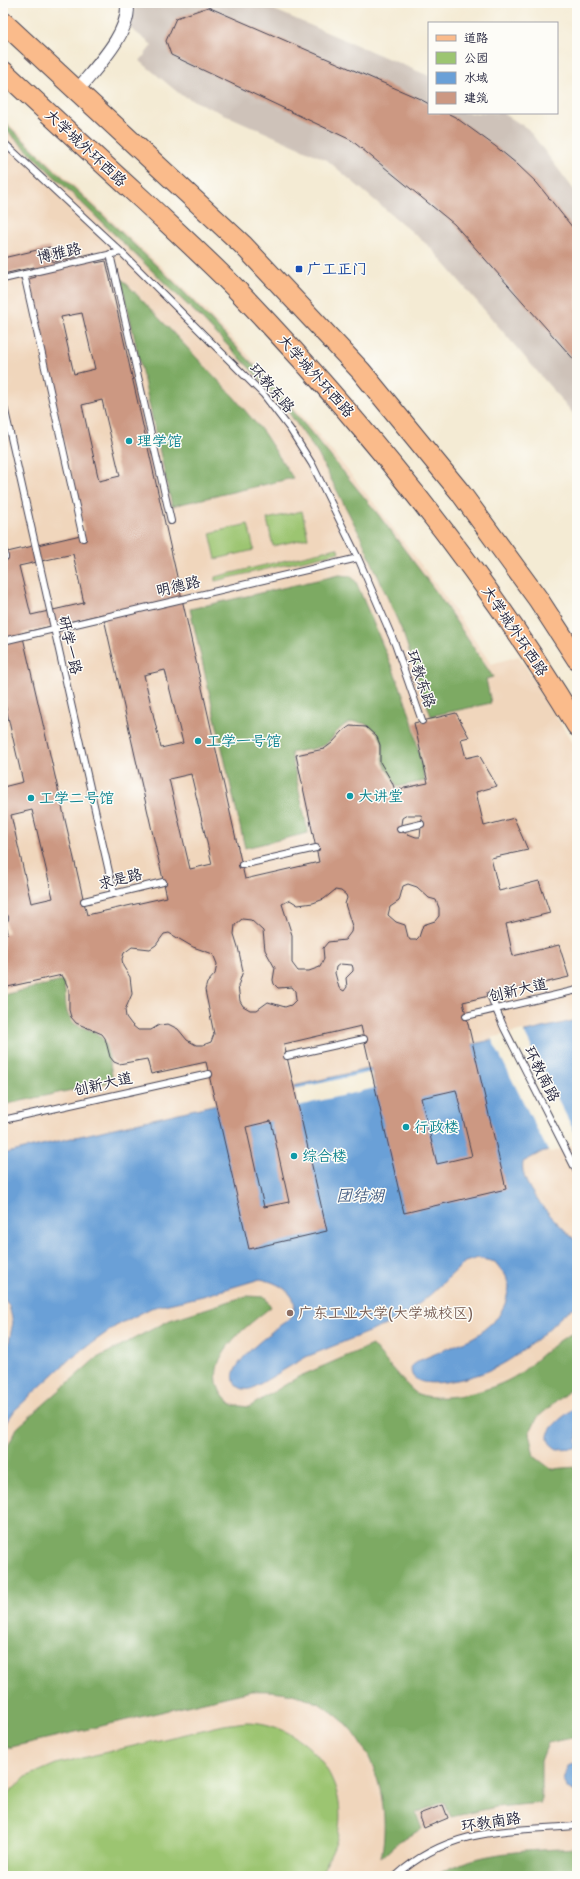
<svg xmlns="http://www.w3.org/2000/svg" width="580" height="1879" font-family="Itim,'LXGW WenKai TC',sans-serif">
  <rect width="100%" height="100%" fill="#fdfcf7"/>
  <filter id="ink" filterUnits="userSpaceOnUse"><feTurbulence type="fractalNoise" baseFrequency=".025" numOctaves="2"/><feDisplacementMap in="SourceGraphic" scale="8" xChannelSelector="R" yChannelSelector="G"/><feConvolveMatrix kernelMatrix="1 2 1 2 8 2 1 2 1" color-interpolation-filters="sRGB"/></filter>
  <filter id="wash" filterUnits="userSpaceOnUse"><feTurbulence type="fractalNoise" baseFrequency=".012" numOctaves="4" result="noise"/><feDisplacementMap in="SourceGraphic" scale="16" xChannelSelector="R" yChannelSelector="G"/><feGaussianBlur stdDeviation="0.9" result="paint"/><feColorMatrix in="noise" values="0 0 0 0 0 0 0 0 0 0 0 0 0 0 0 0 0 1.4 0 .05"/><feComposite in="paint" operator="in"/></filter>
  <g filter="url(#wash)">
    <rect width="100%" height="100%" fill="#f4ebd4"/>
    <path fill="#f0d6bc" d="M3,118l181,170 69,72 66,75 62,77 60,79 50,73 28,-8 58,94v1126h-574z"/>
    <path fill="#cec2b9" d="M138,3h120l171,73v37h74l25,16 49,65v224l-146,-170 -104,-88 -146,-65 -41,-34 12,-16 -27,-21z"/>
    <path fill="#9cc571" stroke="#5f7456" d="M302,511l6,27 -35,8 -6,-27z
      M248,524l6,26 -38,9 -6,-26z
      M337,548l2,4 -124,29v-4z
      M246,1722c54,0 101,51 93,106 -2,18 -9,27 -16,42 0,3 0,3 1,6h-321v-75l5,-7 18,-17 30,-13 168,-39z"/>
    <path fill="#7daa63" stroke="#50664f" d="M3,121l174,164 90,94 110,134 60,80 56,84 -7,2 5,24 -60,13 -28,-83 -43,-98 -42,-81 -29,-41 -21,-26 -67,-69 -198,-191z
      M121,278l112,118 30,36 30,46 -121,28z
      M339,575l12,1 5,6 44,104 12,35 13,60 -28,6c-3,-9 -10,-15 -13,-24 -3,-8 1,-17 -4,-26 -7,-14 -27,-20 -39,-9 -7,5 -9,13 -17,17 -10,5 -23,5 -33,8l17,80 -63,15 -55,-239z
      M62,981c6,12 1,24 7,36 7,13 22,10 31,19 8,7 11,34 13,45l-110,24v-110z
      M246,1296l19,1 6,10c-24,19 -67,49 -51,84 2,5 8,10 12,14l17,2 49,-30 74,-32c8,9 38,46 46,49 27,10 83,-5 105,-23 12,-10 39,-36 54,-39v52l-39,33 -9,16 5,23 17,13 26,-2v270l-29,6 -7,18v42l-45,4 -45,10 -7,-15 -28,11 6,16 -21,11 -20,18c12,-59 -10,-132 -70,-158 -19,-8 -40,-10 -60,-9l-248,58v-293l14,-28 78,-69 75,-39z
      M577,1848v28h-142c42,-26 95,-25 142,-28z"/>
    <path fill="#6aa0d7" stroke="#466189" d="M577,1020v122l-39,12 -15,8c-5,26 37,63 54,80v64c-13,6 -23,18 -33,27 -30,26 -48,39 -87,47 -11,2 -23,4 -34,2 -9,-2 -14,-7 -11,-17l6,-4 52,-22 9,-5 19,-17 7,-13 4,-16 -3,-12 -11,-14 -17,-4 -13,4 -35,33 -25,20 -24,12 -75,30 -53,31c-12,5 -24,-5 -18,-18 2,-4 6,-9 9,-13 9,-11 21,-19 32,-29 6,-4 13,-8 16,-14 4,-5 3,-12 0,-17 -7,-11 -21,-16 -32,-18l-57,17 -52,12 -35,18 -44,31 -57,53 -12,17v-73l6,-12 4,-20 -4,-16 -6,-9v-143z
      M577,1406v42l-20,1c-25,-14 8,-33 20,-43z
      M577,1762v31l-10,-5 -3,-8 4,-14z"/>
    <path fill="#f4ebd4" d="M523,1030l54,107v7l-28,9 -58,-115z
      M371,1072l4,16 -77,18 -4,-17z"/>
    <g id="blocks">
      <path fill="#cc9882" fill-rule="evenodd" d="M208,7l212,92 9,5v9h18l8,4 40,29 22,18 20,19 40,50v130l-123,-139 -103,-84 -180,-85 -5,-14 10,-23z
        M50,247l3,15 41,-9 2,10 10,-2 139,618 74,-17 -23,-107 28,-6 8,-6 11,-12 7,-5 16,1 11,10 3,8v17l12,20 3,8 33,-7 -14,-60 42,-10 13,24 -8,2 5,19 13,-3 18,31 -21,6 8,34 30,-8 14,32 -37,8 8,33 40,-10 11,32 -44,11 7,32 46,-11 10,32 -106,25 43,187 -102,24 -43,-187 -77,18 43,187 -78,18 -43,-187 -55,12 -4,-15 -28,5 -5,-2 -4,-5 -5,-19 -3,-4 -26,-11 -5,-6 -2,-7v-21l-7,-14 -59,13v-53l5,-2 -5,-22v-124l20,-5 -18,-78 -2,1v-152l82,-19 -57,-255 8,-2 -2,-10 -31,7v-16zM82,313l13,56 -21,5 -13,-57zM102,400l18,76 -21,5 -17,-76zM73,554l11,49 -53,12 -12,-49zM103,614l64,283 -80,18 -65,-282zM165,670l18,73 -22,5 -17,-73zM191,774l21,90 -22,5 -21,-90zM32,810l21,88 -22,5 -20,-88zM407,815h14l1,2 -2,20h-4l-16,-6 2,-13zM408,884l9,3 12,11 7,2 3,8v8l-4,5 -12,4 -4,12 -3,3h-6l-2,-3 -3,-12 -9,-3 -8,-7 2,-8 9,-6 4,-15zM335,890l6,1 5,4 1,3 -2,6 7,22 -1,6 -6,8 -17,2 -5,6 1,11 -4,8 -11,4h-11l-6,-8v-28l-10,-31 8,-4 8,5 15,-2 11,-4zM242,919l9,1 12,11 2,19 10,18 -2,12 1,4 4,4 14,-1 3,4 1,9 -5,5 -6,2 -17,-5 -11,8h-7l-7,-4 -3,-5 -2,-15 5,-15 -5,-24 -4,-13 1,-9zM169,933l24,14 20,7 4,10 -2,10 -8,9 -2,7 9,44 -3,8 -8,3h-7l-9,-5 -9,-11 -10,-5 -9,1 -8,5h-13l-6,-5 -6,-8 -1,-7 7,-16 -2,-17 -7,-11 -1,-7 2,-6 8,-6 18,2 6,-4 8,-11zM340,964l12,1 1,3v3l-7,7 1,9 -3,4 -5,-3 -4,-15 1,-6zM456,1090l16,66 -35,8 -16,-66zM271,1121l18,81 -25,5 -18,-80z
        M443,1805l5,13 -24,10 -5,-14z"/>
    </g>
  </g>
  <g filter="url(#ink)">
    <use href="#blocks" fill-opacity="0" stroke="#424052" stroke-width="1"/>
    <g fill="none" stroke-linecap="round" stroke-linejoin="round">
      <g stroke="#424052" stroke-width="8">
        <path id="service" d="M3,142l118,110 143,143 26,34 22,35 46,94 37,86 27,77
          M110,254l61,267
          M24,274l59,264
          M3,279l118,-27
          M3,402l111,492
          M3,547l2,10
          M3,641l355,-83
          M400,829l21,-5
          M242,865l74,-17
          M84,901l79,-19
          M3,918h2
          M490,995l14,33 73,144
          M466,1016l111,-26
          M287,1056l77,-17
          M3,1120l206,-46
          M396,1876c54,-49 113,-45 181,-50"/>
      </g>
      <g stroke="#424052" stroke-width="15">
        <path id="minor" d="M77,91c17,-22 55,-59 50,-88"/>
      </g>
      <g stroke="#424052" stroke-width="22">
        <path id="primary" d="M3,22l240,223 118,126 99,121 78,107 39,60
          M3,71c47,44 95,88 142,131 32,30 65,60 95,91 127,133 242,276 337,433"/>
      </g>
      <use href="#service" stroke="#fff" stroke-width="6"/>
      <use href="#minor" stroke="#fff" stroke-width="13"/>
      <use href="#primary" stroke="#fabb8b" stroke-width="20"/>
    </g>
  </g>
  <rect fill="#1a4fb4" stroke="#fdfcf7" stroke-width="1.5" x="295" y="265" width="8" height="8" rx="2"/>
  <g fill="#0f9aa8" stroke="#fdfcf7" stroke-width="1.5">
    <circle cx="129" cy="441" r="4"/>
    <circle cx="198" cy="741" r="4"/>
    <circle cx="350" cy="796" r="4"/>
    <circle cx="31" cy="798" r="4"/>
    <circle cx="406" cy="1127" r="4"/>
    <circle cx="294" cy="1156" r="4"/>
  </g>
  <circle fill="#8d6e63" stroke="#fdfcf7" stroke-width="1.5" cx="290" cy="1313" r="4"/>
  <g text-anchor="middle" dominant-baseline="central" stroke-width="3" stroke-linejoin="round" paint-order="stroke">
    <g font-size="15" fill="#22223b" stroke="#fdfcf7">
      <text transform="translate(86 148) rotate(43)">大学城外环西路</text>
      <text transform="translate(59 253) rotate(-13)">博雅路</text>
      <text transform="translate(316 376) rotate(48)">大学城外环西路</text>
      <text transform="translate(272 388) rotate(49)">环教东路</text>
      <text transform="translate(178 586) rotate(-13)">明德路</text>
      <text transform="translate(515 631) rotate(56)">大学城外环西路</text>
      <text transform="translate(70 645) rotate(77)">研学一路</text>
      <text transform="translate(421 679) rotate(71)">环教东路</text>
      <text transform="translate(120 879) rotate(-14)">求是路</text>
      <text transform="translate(518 990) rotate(-13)">创新大道</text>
      <text transform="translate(542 1074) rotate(63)">环教南路</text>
      <text transform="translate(103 1084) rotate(-13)">创新大道</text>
      <text transform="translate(491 1822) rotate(-8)">环教南路</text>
    </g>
    <g font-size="15" fill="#164399" stroke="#fdfcf7" text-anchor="start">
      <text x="307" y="269">广工正门</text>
    </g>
    <g font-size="15" fill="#0d838f" stroke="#fdfcf7" text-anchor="start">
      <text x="137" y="441">理学馆</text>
      <text x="206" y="741">工学一号馆</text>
      <text x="358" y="796">大讲堂</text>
      <text x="39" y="798">工学二号馆</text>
      <text x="414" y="1127">行政楼</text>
      <text x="302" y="1156">综合楼</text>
    </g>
    <g font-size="15" fill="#785e54" stroke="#fdfcf7" text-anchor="start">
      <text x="298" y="1313">广东工业大学(大学城校区)</text>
    </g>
    <g font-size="16" font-style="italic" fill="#425b81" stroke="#fdfcf7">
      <text x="360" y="1195">团结湖</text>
    </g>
  </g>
  <rect width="580" height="1879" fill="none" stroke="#fdfcf7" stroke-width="16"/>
  <rect x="428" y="22" width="130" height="92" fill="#fdfcf7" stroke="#a5a5ac"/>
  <rect x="436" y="35" width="20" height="6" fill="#fabb8b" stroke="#a5a5ac"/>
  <text x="464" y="42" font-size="12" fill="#22223b">道路</text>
  <rect x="436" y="52" width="20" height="12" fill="#9cc571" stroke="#a5a5ac"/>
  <text x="464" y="62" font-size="12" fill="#22223b">公园</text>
  <rect x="436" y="72" width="20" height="12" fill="#6aa0d7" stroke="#a5a5ac"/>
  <text x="464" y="82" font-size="12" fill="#22223b">水域</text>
  <rect x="436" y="92" width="20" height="12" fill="#cc9882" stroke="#a5a5ac"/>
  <text x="464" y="102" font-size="12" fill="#22223b">建筑</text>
</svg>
